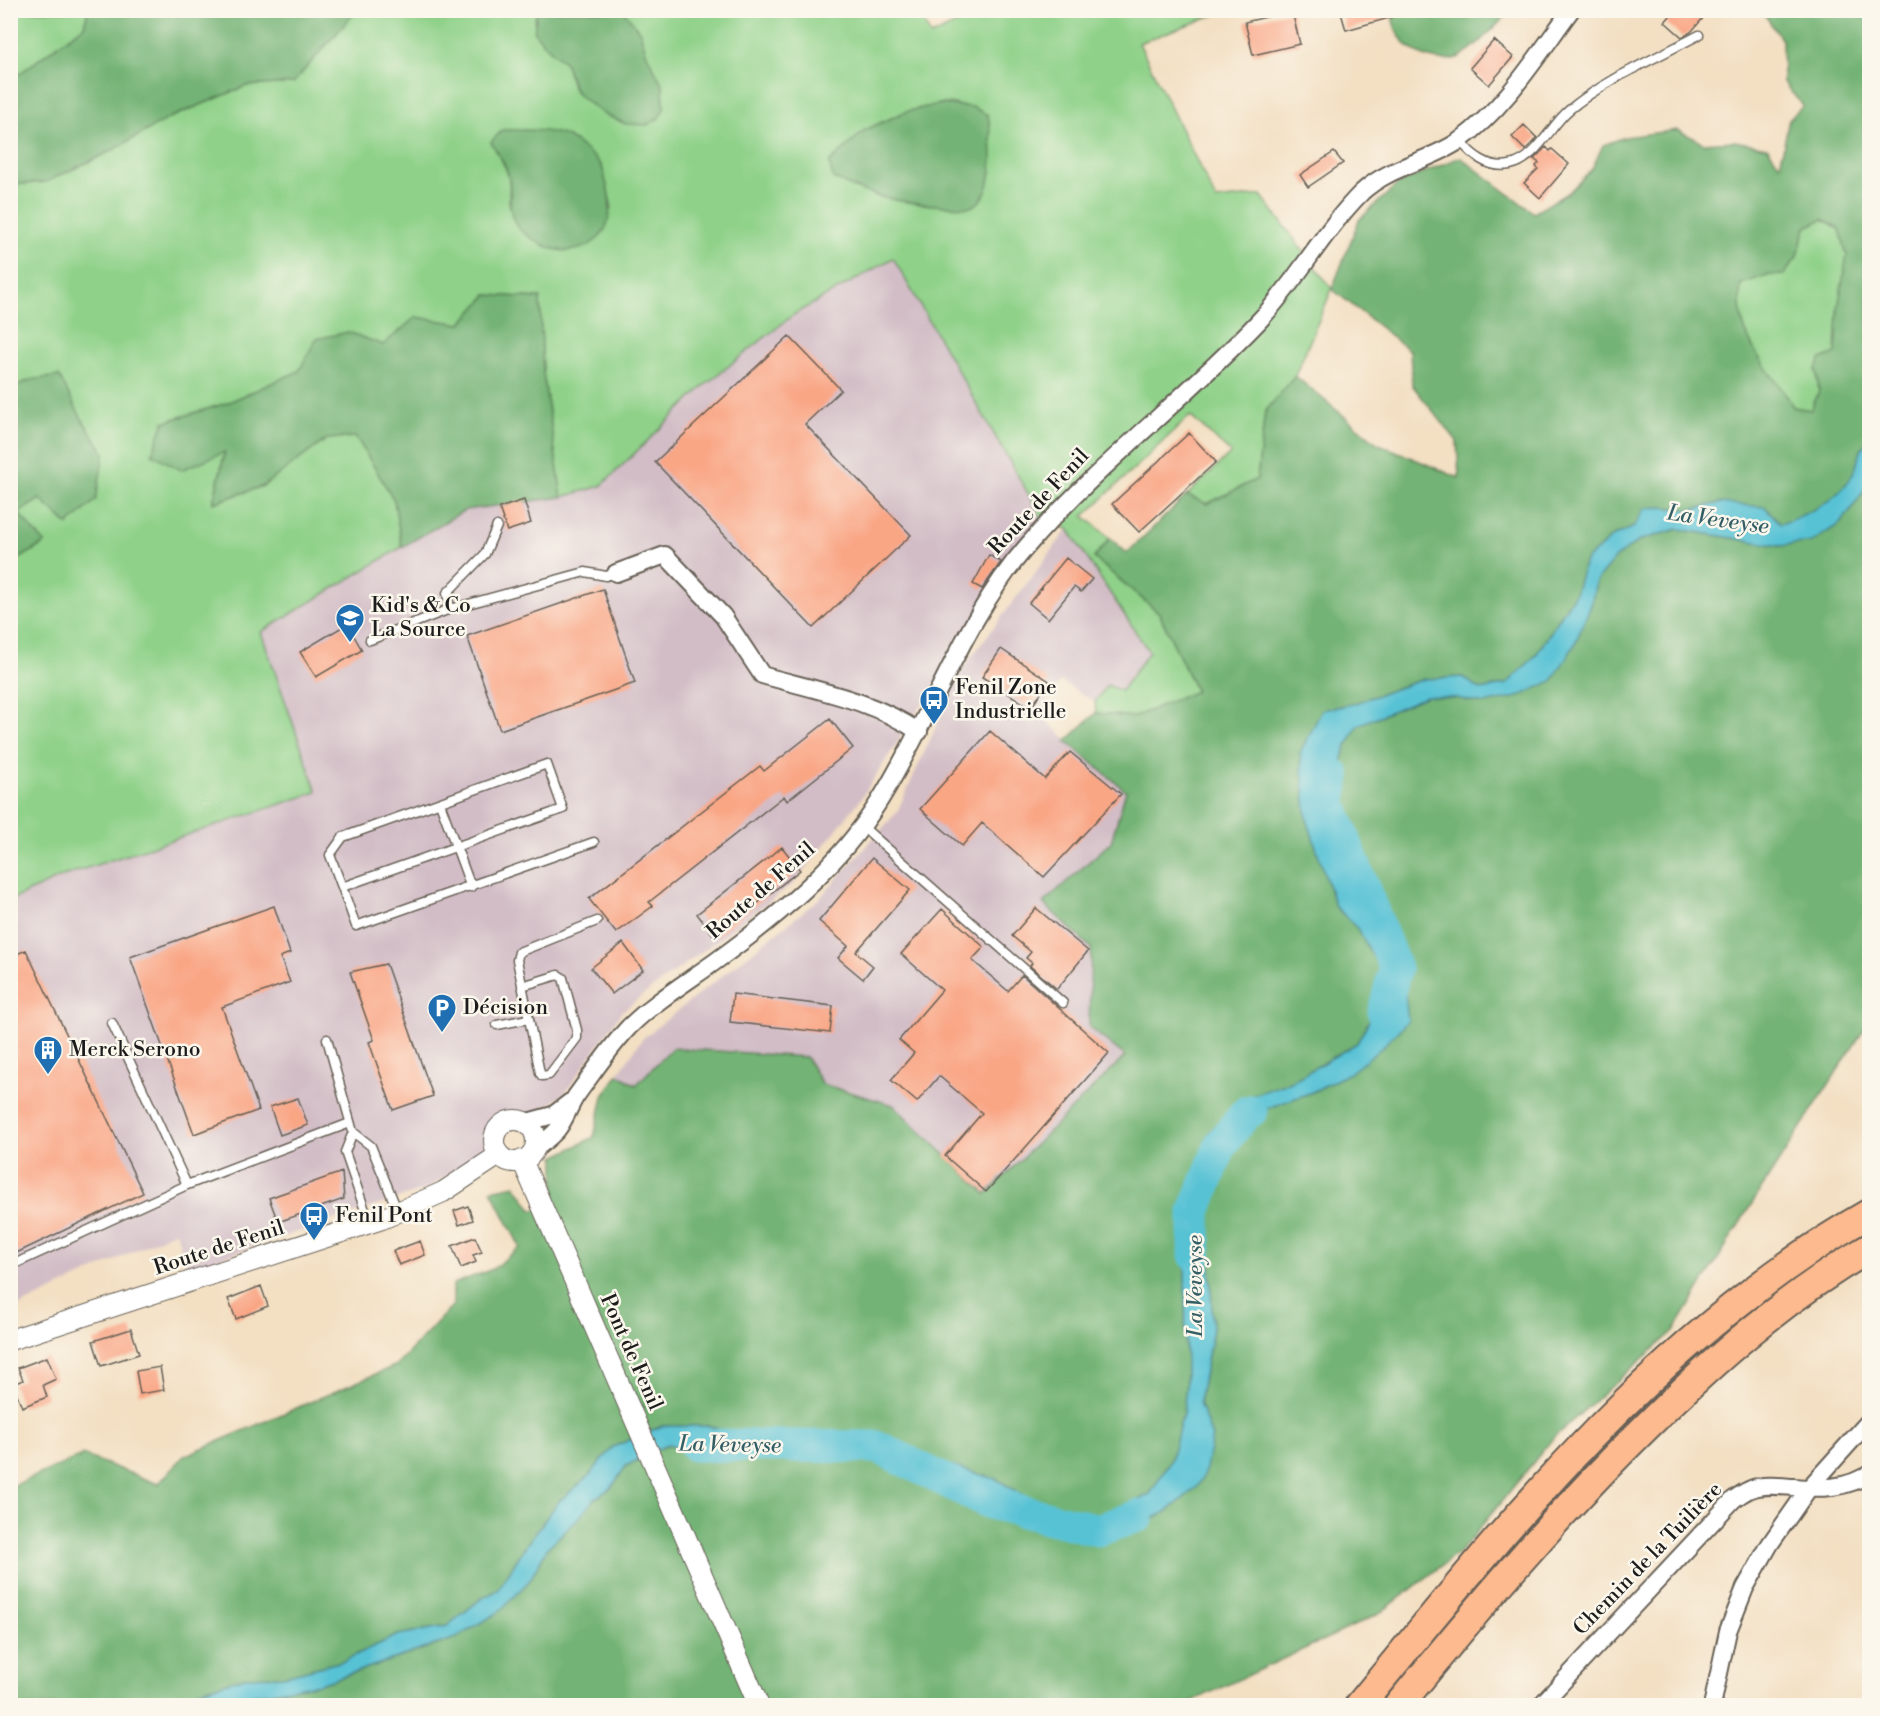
<svg xmlns="http://www.w3.org/2000/svg" width="1880" height="1716" font-family="'Libre Bodoni',serif">
  <rect width="100%" height="100%" fill="#fbf7ec"/>
  <filter id="ink" filterUnits="userSpaceOnUse"><feTurbulence type="fractalNoise" baseFrequency=".0167" numOctaves="2"/><feDisplacementMap in="SourceGraphic" scale="12" xChannelSelector="R" yChannelSelector="G"/><feConvolveMatrix kernelMatrix="1 2 1 2 8 2 1 2 1" color-interpolation-filters="sRGB"/></filter>
  <filter id="wash" filterUnits="userSpaceOnUse"><feTurbulence type="fractalNoise" baseFrequency=".008" numOctaves="4" result="noise"/><feDisplacementMap in="SourceGraphic" scale="24" xChannelSelector="R" yChannelSelector="G"/><feGaussianBlur stdDeviation="1.35" result="paint"/><feColorMatrix in="noise" values="0 0 0 0 0 0 0 0 0 0 0 0 0 0 0 0 0 1.4 0 .05"/><feComposite in="paint" operator="in"/></filter>
  <g filter="url(#wash)">
    <rect width="100%" height="100%" fill="#f3dfc2"/>
    <path fill="#d2bdc6" d="M893,258l149,260 -182,282 -66,83 -172,128 -57,82 -136,95 -242,81 -11,-38 -165,79v-410l52,-24 254,-84 -57,-160 205,-122 97,-13 39,-11 104,-101 88,-70z
      M1068,529l81,123 -28,39 -14,-6 -12,17 -35,-21 -19,35 85,75 -15,51 -68,61 49,45 -3,79 37,29 -140,138 -93,-89 -72,-21 -15,-27 -170,28 -18,-11 24,-35 176,-139 79,-88 66,-144z"/>
    <path fill="#8fd189" stroke="#567652" stroke-width="1.5" fill-rule="evenodd" d="M11,11h77l-4,15 -73,54z
      M356,11h181l-3,10 7,20 25,23 6,22 6,9 26,19 22,10 38,-15 -1,-23 -16,-31 -7,-23 -16,-21h294l13,25 52,-25h242l-86,32 77,157 45,-5 71,94 -37,87 -30,36 -8,67 -50,25 -20,-9 44,-42 -41,-37 -106,100 26,22 -16,20 65,55 37,79 -62,25 -38,-4 -1,-11 12,-17 14,6 28,-39 -81,-123 -26,-11 -149,-260 -100,57 -88,70 -104,101 -39,11 -19,-124 -3,-75 -53,-3 -26,29 -45,-7 -33,28 -35,-13 -49,39 -72,32 -63,19 61,29 -12,52 50,-17 64,-47 30,-2 37,63 8,47 -141,85 56,160 -254,84 -52,24 -1,-336 35,-21 -27,-29 22,-16 28,27 36,-72 -22,-34 -52,-39 -19,8v-203l35,-3 65,-31 58,-33 77,-32 47,-3zM940,104h16l35,27c0,24 0,44 -8,67l-45,6 -31,-2 -32,-6 -45,-33 35,-33 40,-18zM524,130l77,35 11,43 -64,39c-22,-11 -37,-20 -39,-48 0,-6 1,-13 0,-19 -2,-13 -11,-27 -18,-38z
      M1823,219l17,10 7,26 -11,98 -15,6 -5,10 3,22 -8,19 -18,-3c-7,-16 -18,-25 -27,-39 -19,-27 -30,-51 -25,-84l26,-9h17l13,-18 9,-30z"/>
    <path fill="#73b375" stroke="#486848" stroke-width="1.5" fill-rule="evenodd" d="M88,11v-1l268,1 -63,72 -47,3 -77,32 -58,33 -65,31 -35,3v-105l73,-54z
      M537,11h87l16,21 7,23 16,31 1,23 -6,10 -11,6 -21,-1 -22,-10 -26,-19 -5,-9 -7,-22 -17,-15 -15,-17z
      M1392,11h117c-6,9 -41,44 -52,47 -32,9 -65,-15 -65,-47z
      M1762,11h107v429c-15,15 -7,13 -14,29 -12,30 -46,44 -74,56l-61,-22 -30,7 -27,-3 -29,20 -22,10 -27,24 -10,33 -39,61 -29,29 -26,6 -18,-13 -39,2 -72,25 -30,6 13,196 22,22 26,46 -11,41 -15,28 -66,39 -53,18 -43,74 -10,95 1,117 -3,27 -12,47 -21,34 -31,16 -33,7 -48,-13 -42,-25 -59,14 53,10 108,27 29,1 85,-94 -13,-35 14,-73 -4,-78 -14,-40 26,-67 36,-32 55,-20 38,-19 55,-80 -27,-68 -28,-52 -15,-44 3,-52 8,-30 12,-22 69,-29 29,2 28,6 67,-23 23,-36 17,-40 5,-24 20,-24 25,-17 37,-11 102,17 61,-23 28,-39v538l-120,186 -75,123 -120,106 -92,113 -83,64 -195,91h-993l129,-21 136,-46 74,-58 17,-32 32,-30 16,-20 16,-10 15,-22 42,-22 42,10 29,-18 -30,-10h-47l-49,21 -25,30 -29,24 -32,43 -29,46 -17,9 -34,27 -49,9 -55,26 -59,15 -39,1 -98,28 -136,1 -1,-219 73,-32 75,29 26,-28 213,-91 56,-60v-21l40,-15 27,-22 -29,-57 24,-5 18,26 21,-16 1,-38 39,-20 9,-41 15,-22 18,11 36,-37 134,9 16,27 71,21 93,89 139,-138 -36,-29 2,-79 -48,-45 68,-61 15,-51 -60,-50 30,-28 38,4 62,-26 -37,-78 -65,-55 16,-20 17,15 60,-58 20,9 50,-25 8,-67 30,-36 82,67 82,35 -2,-37 -45,-56 -2,-34 -78,-62 27,-69 39,-36 62,-27 74,56 35,-21 23,-23 11,-24 22,-8 53,-7 25,13 31,-2 33,6 13,18 9,-46 14,-13 -20,-24 -1,-42zM1823,219l17,10 7,26 -9,53 -2,45 -15,6 -5,10 3,22 -8,19 -18,-3c-7,-16 -18,-25 -27,-39 -19,-27 -30,-51 -25,-84l26,-9h17l13,-18 9,-30z
      M940,104l33,3 15,8c4,21 8,65 -6,83 -2,4 -7,7 -11,9 -48,-1 -95,-6 -138,-29l-4,-15 36,-33 40,-18z
      M502,130c20,0 44,-1 64,6 8,4 30,21 35,29 2,3 3,9 4,13 9,29 8,61 -26,71 -12,3 -24,2 -35,-4 -10,-5 -24,-12 -29,-22 -8,-14 -3,-30 -6,-45 -2,-13 -12,-25 -18,-36z
      M487,295l53,3 3,75 19,124 -97,13 -63,37 -8,-47 -38,-63 -29,2 -64,47 -50,17 12,-51 -44,18 -29,-16 12,-32 63,-19 72,-32 17,-32 32,-7 35,13 33,-28 45,7z
      M59,376l23,43 22,34 -8,47 -28,25 -28,-26 -22,14 27,30 -34,21v-176l19,-8z"/>
    <path fill="#59c2d5" stroke="#3a6f78" stroke-width="1.5" d="M1869,440v44l-28,39 -29,19 -32,4 -102,-17 -37,11 -25,17 -20,24 -5,24 -17,41 -22,35 -34,16 -34,7 -28,-6 -29,-2 -69,29 -12,22 -8,30 -3,52 15,44 28,52 27,68 3,28 -28,28 -30,24 -38,19 -55,20 -36,32 -26,67 14,40 4,78 -14,73 13,35 -6,32 -8,17 -30,25 -41,21 -29,-2 -108,-27 -53,-10 -38,-22 -15,-16 4,-7 108,31 42,25 48,13 34,-7 30,-16 21,-34 12,-47 3,-27 -1,-117 2,-37 8,-58 14,-41 29,-33 53,-18 66,-39 15,-28 11,-41 -26,-46 -22,-22 -28,-87 -7,-66 22,-43 30,-6 72,-25 39,-2 18,13 26,-6 29,-29 39,-61 10,-33 27,-24 22,-10 11,-19 18,-1 27,3 30,-7 45,4 16,17c28,-11 62,-25 74,-55 7,-16 -1,-14 14,-29z
      M662,1426h47l30,10v13l-29,5 -42,-10 -42,22 -15,22 -16,10 -16,20 -32,30 -17,32 -31,32 -43,26 -136,46 -129,21 -44,1 98,-29 39,-1 59,-15 55,-26 49,-9 34,-27 17,-9 29,-46 32,-43 29,-24 25,-30z"/>
    <g fill="none" stroke-linecap="round" stroke-linejoin="round">
      <path stroke="#59c2d5" stroke-width="33" d="M1334,775l-4,28 65,165 -11,45
        M1195,1255v-44l26,-67 26,-32 4,-1
        M695,1445l183,2 112,56 108,27 40,-14"/>
    </g>
    <g id="blocks">
      <path fill="#f9a685" d="M1350,10h50v5l-54,15 -5,-17z
        M1675,10h35l-19,22 -9,5 -17,-15z
        M1292,11l8,33 -47,11 -8,-33z
        M1494,40l19,17 -24,28 -19,-17z
        M1524,125l13,13 -12,12 -13,-13z
        M1546,147l4,4 2,-2 17,15 -29,34 -16,-15 14,-14 -2,-3 3,-3 -5,-4z
        M1334,152l9,11 -35,24 -8,-12z
        M789,336l52,54 -36,34 106,111 -98,93 -158,-166z
        M1189,433l27,29 -77,70 -27,-28z
        M524,500l7,23 -24,8 -8,-23z
        M989,555l12,7 -19,27 -9,-5z
        M1066,558l26,21 -11,13 -7,-5 -26,32 -19,-16z
        M603,589l32,94 -135,47 -33,-94z
        M347,624l15,26 -46,27 -16,-25z
        M1001,649l48,32 -18,27 -49,-31z
        M830,719l23,29 -66,53 -3,-5 -135,106 4,4 -37,27 -27,-34 171,-133 4,5z
        M990,731l55,48 25,-27 51,42 -77,83 -62,-54 -20,23 -42,-37z
        M782,847l18,23 -85,67 -18,-23z
        M872,858l38,32 -54,62 17,14 -10,13 -25,-21 10,-12 -29,-25z
        M274,906l16,47 -10,4 10,25 -68,25 37,103 -65,24 -64,-177z
        M1036,908l52,43 -31,38 -27,-23 2,-3 -6,-5 5,-6 -19,-16z
        M942,909l42,38 -12,13 36,31 14,-16 87,78 -123,139 -41,-36 37,-43 -43,-37 -22,26 -26,-22 23,-27 -15,-13 43,-50 -41,-36z
        M623,943l20,27 -31,24 -21,-26z
        M26,950l117,243 -133,63v-299z
        M386,964l47,132 -40,14 -24,-68 5,-2 -24,-68z
        M733,994l100,12 -3,27 -100,-11z
        M298,1098l10,27 -28,10 -10,-28z
        M342,1172l2,27 -66,23 -9,-24z
        M468,1206l5,14 -14,5 -5,-14z
        M475,1237l7,15 -9,3 3,7 -15,6 -9,-22z
        M420,1241l5,14 -26,10 -6,-14z
        M261,1286l7,20 -32,13 -8,-20z
        M131,1329l8,25 -38,12 -8,-25z
        M47,1357l9,22 -13,6 4,12 -25,10 -9,-23 10,-4 -5,-12z
        M160,1367l4,23 -24,4 -4,-23z"/>
    </g>
  </g>
  <g filter="url(#ink)">
    <use href="#blocks" fill-opacity="0" stroke="#676056" stroke-width="1.5"/>
    <g fill="none" stroke-linecap="round" stroke-linejoin="round">
      <g stroke="#676056" stroke-width="11">
        <path id="service" d="M1459,140c13,15 29,29 51,25 26,-5 40,-39 59,-55 35,-30 89,-53 130,-75
          M450,609l-3,-16 38,-39 12,-28
          M370,640l80,-31 135,-37 21,4 10,-3
          M547,764l16,45 -221,78 -12,-32 13,-18z
          M440,803l31,84
          M862,826l201,177
          M342,887l14,39 238,-84
          M522,986l36,-11 5,3 14,52v8l-28,37 -7,1 -2,-3 -23,-113 2,-8 78,-31
          M112,1023l75,162 163,-62
          M497,1025l31,-6
          M327,1039l26,93 18,14 27,66
          M353,1132l-8,20 24,70
          M10,1266l177,-81"/>
      </g>
      <g stroke="#676056" stroke-width="20">
        <path id="minor" d="M616,573l49,-18 58,61 39,59c53,15 111,25 157,57
          M524,1123l29,-8 17,-13
          M533,1151c8,-7 17,-13 24,-21 8,-10 12,-23 19,-34 16,-22 34,-49 53,-69 25,-25 58,-45 87,-66 61,-44 122,-94 162,-158 52,-82 86,-186 150,-258 71,-81 157,-146 231,-224 38,-40 64,-90 103,-129 28,-26 66,-30 97,-51 47,-34 78,-85 112,-131
          M1540,1706l194,-207c5,-3 11,-8 17,-10 12,-5 28,-3 42,-2 26,2 55,2 77,-14
          M1712,1706l16,-75 17,-43 25,-44 39,-56 61,-68"/>
      </g>
      <g stroke="#676056" stroke-width="22">
        <path id="tertiary" d="M494 1141a21 21 0 1 1 42 0a21 21 0 1 1-42 0Z
          M522,1160l237,546
          M10,1340l372,-121 61,-27 56,-37"/>
      </g>
      <g stroke="#676056" stroke-width="32">
        <path id="motorway" d="M1359,1706c149,-182 303,-375 511,-493
          M1398,1706c79,-97 159,-192 248,-279 68,-67 140,-131 224,-179"/>
      </g>
      <use href="#service" stroke="#fff" stroke-width="8"/>
      <use href="#minor" stroke="#fff" stroke-width="16"/>
      <use href="#tertiary" stroke="#fff" stroke-width="20"/>
      <use href="#motorway" stroke="#fcba8e" stroke-width="28"/>
    </g>
  </g>
  <defs>
    <g id="school-pin" transform="scale(1.5)"><path d="M0 17L-7.5 6A9.5 9.5 0 1 1 7.5 6Z" fill="#1f6fb2" stroke="#fbf7ec"/><path d="M0-5L7-2L0 1L-7-2ZM-4 1L0 2.5L4 1V4Q0 6-4 4Z" fill="#fff"/></g>
    <g id="bus-pin" transform="scale(1.5)"><path d="M0 17L-7.5 6A9.5 9.5 0 1 1 7.5 6Z" fill="#1f6fb2" stroke="#fbf7ec"/><path d="M-5-6H5V4H4V6H2V4H-2V6H-4V4H-5ZM-3.5-4V0h7V-4ZM-3.5 1.2v1.5H-2V1.2ZM2 1.2v1.5H3.5V1.2Z" fill="#fff"/></g>
    <g id="parking-pin" transform="scale(1.5)"><path d="M0 17L-7.5 6A9.5 9.5 0 1 1 7.5 6Z" fill="#1f6fb2" stroke="#fbf7ec"/><path d="M-3.5-5.5H1a3.5 3.5 0 0 1 0 7H-1V5.5H-3.5ZM-1-3.4V-.6H.8a1.4 1.4 0 0 0 0-2.8Z" fill="#fff"/></g>
    <g id="building-pin" transform="scale(1.5)"><path d="M0 17L-7.5 6A9.5 9.5 0 1 1 7.5 6Z" fill="#1f6fb2" stroke="#fbf7ec"/><path d="M-4-6H4V6H1V3H-1V6H-4ZM-2.5-4.3h1.7v1.8h-1.7ZM.8-4.3h1.7v1.8H.8ZM-2.5-1h1.7V.8h-1.7ZM.8-1h1.7V.8H.8Z" fill="#fff"/></g>
  </defs>
  <g fill-rule="evenodd">
    <use href="#school-pin" x="350" y="618"/>
    <use href="#bus-pin" x="934" y="700"/>
    <use href="#parking-pin" x="442" y="1008"/>
    <use href="#building-pin" x="48" y="1050"/>
    <use href="#bus-pin" x="314" y="1216"/>
  </g>
  <g text-anchor="middle" dominant-baseline="central" stroke-width="5" stroke-linejoin="round" paint-order="stroke">
    <g font-size="21" fill="#1c1c1c" stroke="#fbf7ec">
      <text transform="translate(1039 502) rotate(-47)">Route de Fenil</text>
      <text transform="translate(761 891) rotate(-41)">Route de Fenil</text>
      <text transform="translate(219 1248) rotate(-18)">Route de Fenil</text>
      <text transform="translate(631 1352) rotate(66)">Pont de Fenil</text>
      <text transform="translate(1648 1559) rotate(-46)">Chemin de la Tuilière</text>
    </g>
    <g font-size="21" fill="#1c1c1c" stroke="#fbf7ec" text-anchor="start">
      <text x="371" y="606">Kid's &amp; Co<tspan x="371" dy="24">La Source</tspan></text>
      <text x="955" y="688">Fenil Zone<tspan x="955" dy="24">Industrielle</tspan></text>
      <text x="463" y="1008">Décision</text>
      <text x="69" y="1050">Merck Serono</text>
      <text x="335" y="1216">Fenil Pont</text>
    </g>
    <g font-size="22" font-style="italic" fill="#345e66" stroke="#fbf7ec">
      <text transform="translate(1718 520) rotate(8)">La Veveyse</text>
      <text transform="translate(1195 1286) rotate(-90)">La Veveyse</text>
      <text transform="translate(730 1445) rotate(1)">La Veveyse</text>
    </g>
  </g>
  <rect width="1880" height="1716" fill="none" stroke="#fbf7ec" stroke-width="36"/>
</svg>
